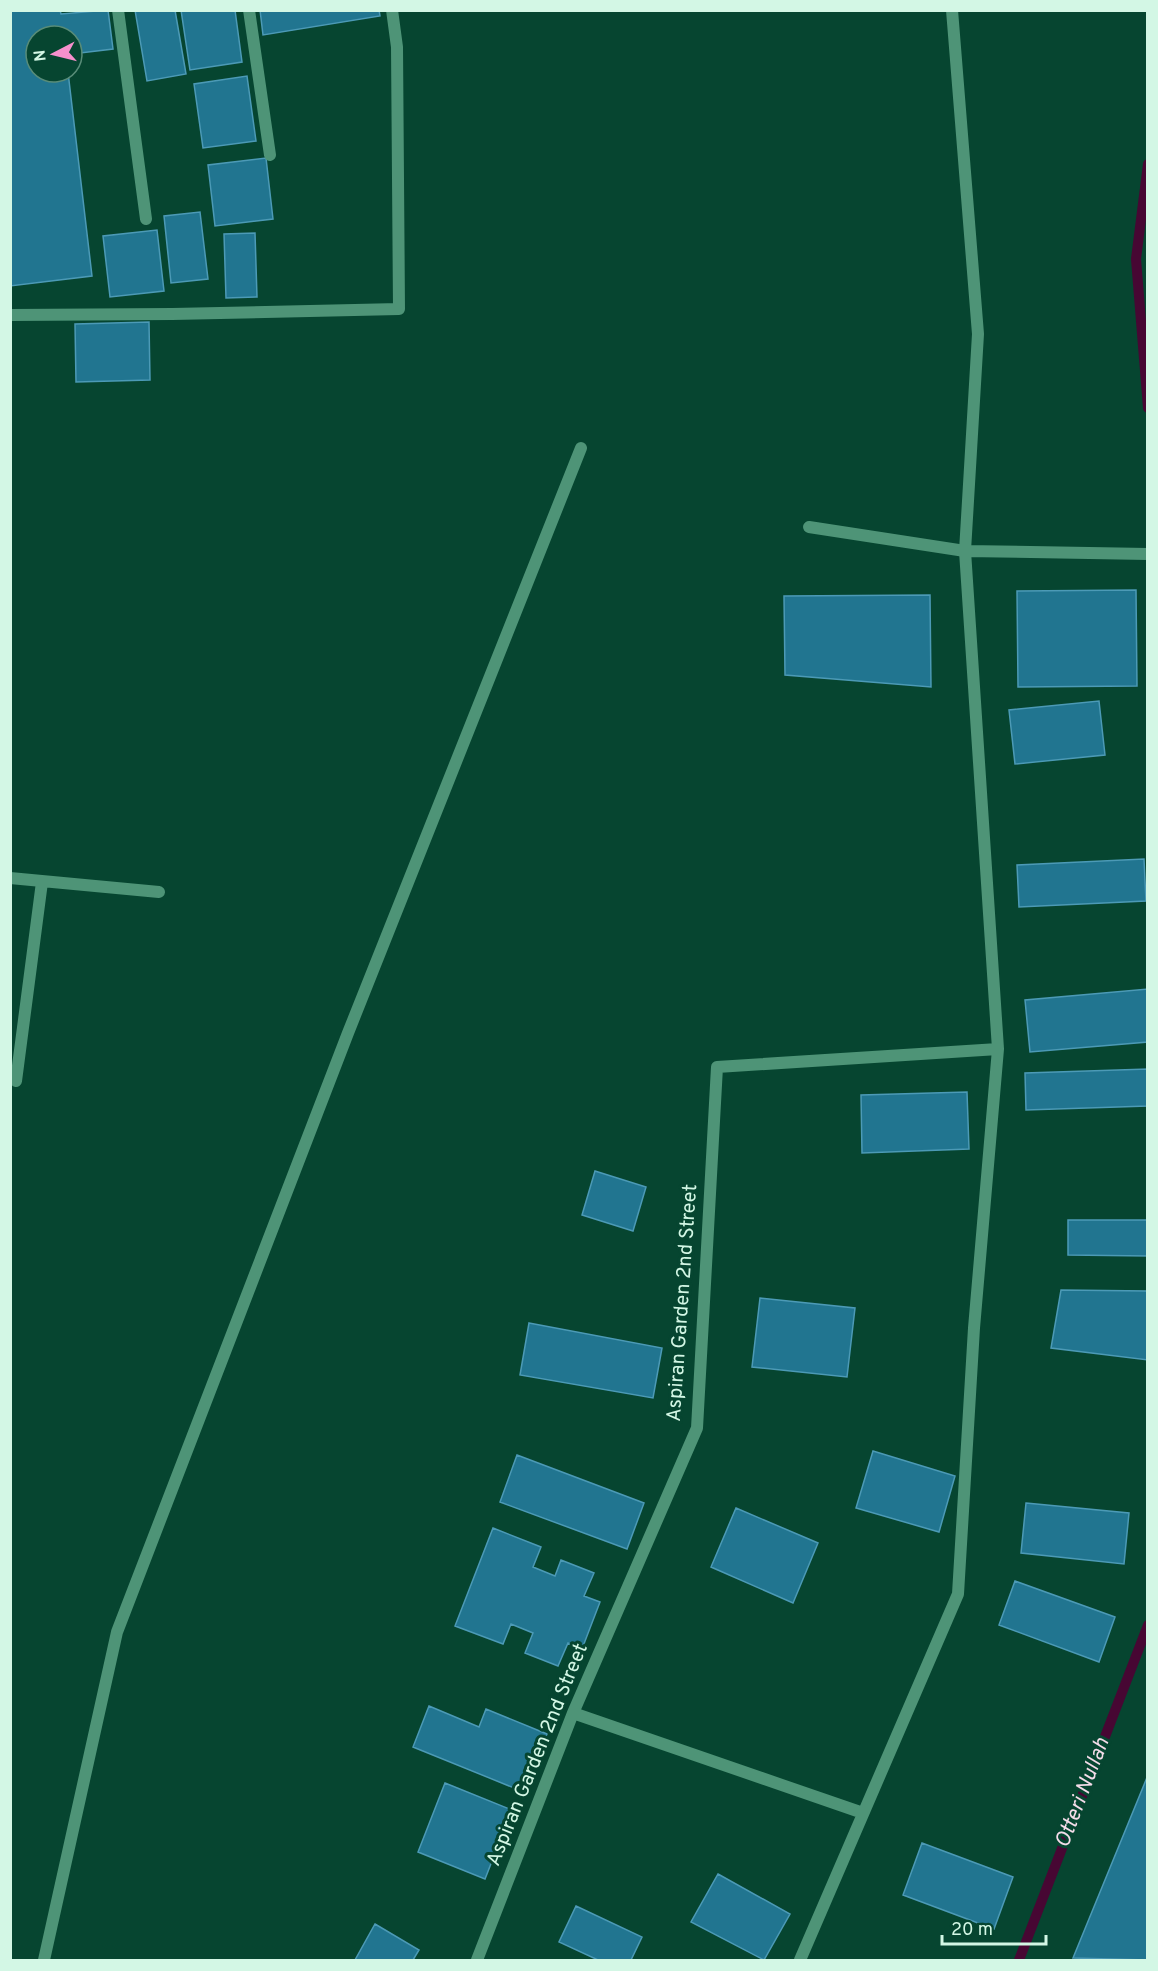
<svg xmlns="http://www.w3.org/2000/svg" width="1158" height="1971" font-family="Overpass,sans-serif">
  <rect width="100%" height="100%" fill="#064530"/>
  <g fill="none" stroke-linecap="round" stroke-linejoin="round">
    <path stroke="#470733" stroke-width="10" d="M1148,164l-12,95 12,149
      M1019,1960l129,-335"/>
  </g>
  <path fill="#217590" stroke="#4c9ab6" stroke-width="1.5" d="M10,10h50l1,4 47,-4 5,39 -41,5v-18h-36v36h32l24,204 -82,10z
    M135,10h40l11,64 -39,7z
    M181,10h54l7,52 -52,8z
    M260,10h119l1,6 -117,19z
    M247,76l9,65 -53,7 -9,-64z
    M266,158l7,61 -58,7 -7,-61z
    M200,212l8,67 -37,4 -7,-67z
    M157,230l7,61 -54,6 -7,-61z
    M255,233l2,64 -31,1 -2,-64z
    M149,322l1,58 -74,2 -1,-58z
    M1136,590l1,96 -119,1 -1,-96z
    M930,595l1,92 -146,-12 -1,-79z
    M1099,701l6,54 -90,9 -6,-54z
    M1144,859l2,42 -127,6 -2,-42z
    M1148,989v53l-118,10 -5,-52z
    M1148,1069v37l-122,4 -1,-37z
    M967,1092l2,57 -107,4 -1,-58z
    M595,1171l51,16 -13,44 -51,-16z
    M1068,1220h80v36l-80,-1z
    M1061,1290l87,1v69l-97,-12z
    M760,1298l95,10 -8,69 -95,-10z
    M529,1323l133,25 -9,50 -133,-23z
    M873,1451l82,25 -16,56 -83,-24z
    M517,1455l127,48 -17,46 -127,-47z
    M1026,1503l103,10 -5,51 -103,-11z
    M736,1508l82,35 -25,60 -82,-36z
    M493,1528l48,19 -8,20 22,9 6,-16 33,13 -10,23 16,6 -18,47 -14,-6 -10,23 -33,-13 8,-20 -22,-9 -8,20 -48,-18z
    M1015,1581l100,36 -16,45 -100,-37z
    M429,1706l50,21 7,-18 61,25 -23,58 -111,-45z
    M1148,1775v185l-75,-2z
    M445,1783l67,27 -27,69 -67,-27z
    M922,1843l91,34 -19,52 -91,-34z
    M718,1874l72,40 -26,46 -73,-38z
    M576,1906l66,31 -11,23h-33l-39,-18z
    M375,1924l44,26 -6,10h-58z"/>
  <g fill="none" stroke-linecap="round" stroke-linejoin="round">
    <path stroke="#4e9477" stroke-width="12" d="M809,527l156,24"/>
    <path stroke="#4e9477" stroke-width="12" d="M118,10l28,209
      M249,10l21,145
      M10,315l162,-1 227,-5 -2,-262 -5,-37
      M965,551l183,3
      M10,878l149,14
      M16,1081l26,-199
      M573,1713l290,100
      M44,1960l73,-328 231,-599 233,-585
      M477,1960l96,-247 124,-285 20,-361 281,-18
      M800,1960l158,-366 16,-266 24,-279 -33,-498 13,-217 -26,-324"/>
  </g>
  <g text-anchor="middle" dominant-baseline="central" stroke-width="6" stroke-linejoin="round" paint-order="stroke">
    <g font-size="20" fill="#d3f7e5" stroke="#064530">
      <text transform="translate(683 1303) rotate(-86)">Aspiran Garden 2nd Street</text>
      <text transform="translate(538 1755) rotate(-68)">Aspiran Garden 2nd Street</text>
    </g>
    <g font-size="21" font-style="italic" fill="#f4dce9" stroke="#064530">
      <text transform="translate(1083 1793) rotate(-69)">Otteri Nullah</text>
    </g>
  </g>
  <rect width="1158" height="1971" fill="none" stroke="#d3f7e5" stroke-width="24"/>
  <g transform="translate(54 54) rotate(263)"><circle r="28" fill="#064530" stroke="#588c78" stroke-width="1.5"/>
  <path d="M0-4.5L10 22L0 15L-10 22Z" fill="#f790cd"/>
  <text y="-9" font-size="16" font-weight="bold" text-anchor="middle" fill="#d3f7e5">N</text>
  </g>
  <path d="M942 1935v9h104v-9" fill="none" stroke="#d3f7e5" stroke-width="3"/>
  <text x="951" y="1935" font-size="18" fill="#d3f7e5" stroke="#064530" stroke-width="4.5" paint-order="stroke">20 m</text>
</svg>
